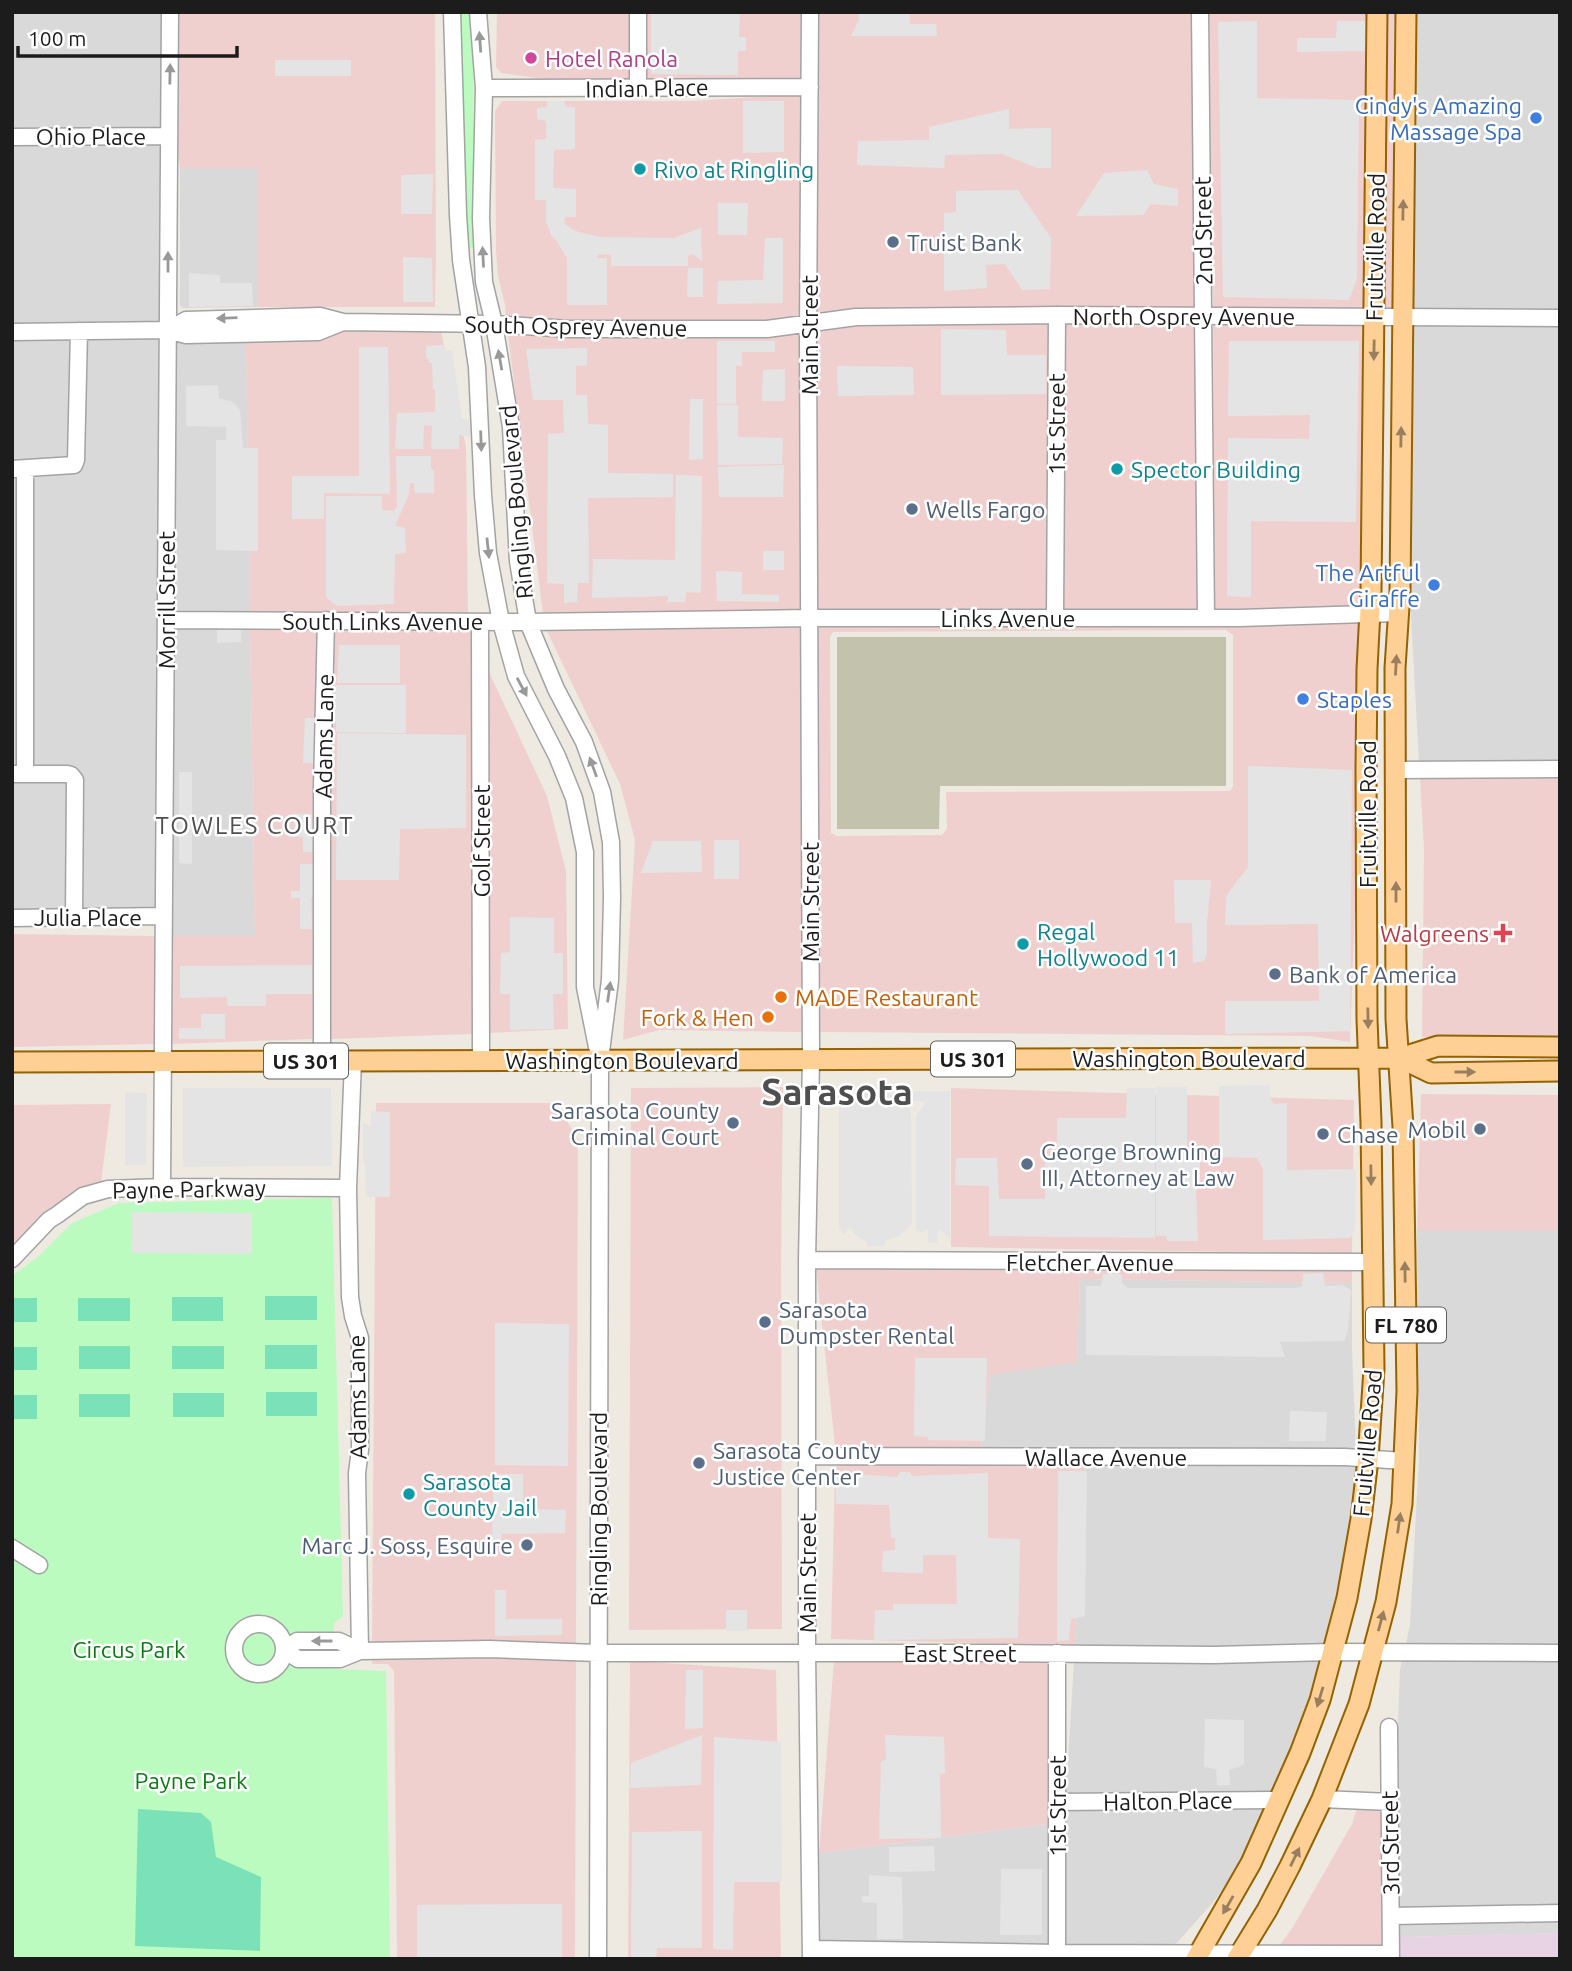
<svg xmlns="http://www.w3.org/2000/svg" width="1572" height="1971" font-family="Ubuntu,sans-serif">
  <rect width="100%" height="100%" fill="#eeeae1"/>
  <path fill="#dad9d9" d="M12,12h158l-2,318 -156,2z
    M1414,12h146v299l-149,-2z
    M180,168h78l-1,139 -75,1 -2,-3z
    M1411,324l149,2v435l-141,1 -9,-164h-2z
    M70,338l-3,120 -55,4v-123z
    M87,338h72l-4,571 -73,1 1,-132 -4,-7 -7,-4 -38,-1v-290l41,-3 7,-5 2,-5z
    M176,341l10,2 60,-2 4,272 -75,-1z
    M12,477h5v289h-5z
    M175,627l75,1 5,309 -83,-1z
    M12,781l55,1 -2,128h-53z
    M1417,1231h143v415l-154,-1 4,-21 9,-166z
    M1080,1279l272,4v68l4,99 -375,-1 9,-75 87,-12z
    M1344,1464l13,1v13l-12,88 -19,79 -112,2 -139,-1 10,-181z
    M1322,1660l-10,38 -38,94 -208,2 8,-133z
    M1402,1660l158,1v245l-160,2 -2,-188 2,-50z
    M1267,1807l-24,53 -28,40 -40,45 -109,1 -1,-136z
    M1048,1824l1,122 -229,-4 -1,-89z
    M1560,1921v12l-160,4v-14z"/>
  <path fill="#f0d0cf" fill-rule="evenodd" d="M179,12h256l1,246 -1,49h-178v-139h-77l-3,-25z
    M497,12h133l-1,68 -71,1 -57,-8 -5,-6z
    M647,12h154l1,67 -156,1z
    M819,12h373l4,296 -379,6z
    M1209,12h159l-2,297 -153,-1z
    M1385,12h12l-3,297h-11z
    M802,94l-2,223 -34,4 -260,-1 -1,-15 -7,-29 -2,-25 -1,-140 7,-10h190z
    M1048,323l-1,287h-229l-1,-280 39,-5z
    M1065,323l131,1 2,287 -134,-1z
    M1213,324h153l-4,284 -147,3z
    M343,330l98,1 25,116 2,167 -218,-1 -4,-272 73,-1z
    M800,332l1,279 -258,3 -35,-279 70,2 189,-1z
    M1361,623l-3,205 -8,214 -40,-6 -491,-4 -1,-406h397zM1226,630l7,5v151l-3,5 -284,1 1,37 -5,6 -105,1 -6,-3 -1,-196 3,-5z
    M801,626l1,406 -143,-2 -36,10 12,-200 -15,-56 -74,-155z
    M250,628h67l-3,160 -1,251 -142,5 1,-108h83z
    M334,628l135,1 3,7v398l-142,5 1,-251z
    M489,672l58,124 19,75 2,158 -79,4z
    M1560,776v259l-138,2 2,-187 -4,-73z
    M12,934l143,2 -1,108 -142,3z
    M783,1087l-2,176 1,366 -153,1 2,-542z
    M951,1088l403,12 -2,154 -401,-7z
    M1421,1094l139,1v136h-143z
    M376,1103h180l22,36 -2,506 -204,-2z
    M111,1104l-10,79 -20,6 -37,26 -32,34v-144z
    M816,1268l536,2v13l-272,-4 -3,83 -87,13 -9,74h-143l-3,-4z
    M935,1463l150,2 -10,181 -244,-7 4,-170 3,-4z
    M489,1657l87,3 -1,299h-178l-3,-288 -6,-7h-16v-6z
    M834,1660l214,1v163l-229,29z
    M630,1661l146,9 5,289h-153z
    M1357,1808l24,1 1,137h-103l14,-19 59,-103z"/>
  <path fill="#e7d3e4" d="M1560,1933v26h-160v-22z"/>
  <path fill="#c3c2ac" d="M837,637h389v149h-286l-1,43h-102z"/>
  <path fill="#bbfbc0" d="M457,12h13l3,26 1,210h-4l-11,-75z
    M332,1198l11,418 -9,7 -1,46 53,2 4,288h-378v-683l27,-20 33,-33 47,-20z"/>
  <path fill="#7be1b9" d="M317,1296v24h-52v-24z
    M172,1297h51v24h-51z
    M12,1298h25v24h-25z
    M78,1298h52v23h-52z
    M265,1345h52v24h-52z
    M79,1346h51v23h-51z
    M172,1346h52v23h-52z
    M12,1347h25v23h-25z
    M266,1392h51v24h-51z
    M173,1393h51v24h-51z
    M79,1394h51v23h-51z
    M12,1395h25v24h-25z
    M138,1809l63,4 10,9 5,35 45,20 -1,74 -125,-5z"/>
  <path fill="#e4e4e4" d="M651,12h89l-1,25h7v14h-8v24l-87,-1z
    M858,12h52v12h26l1,12h-86l8,-16z
    M1257,21v77l102,2 -2,179 -8,21 -126,-3 -5,-275z
    M1337,21h31v30l-71,1v-14h39z
    M275,60h76v16h-76z
    M547,101h17l2,6h9v42l-21,1 -1,38 23,1v28h-10l-2,2 1,5 10,7 25,6 74,1 27,-10 1,33 -9,-7 -5,2v10h-77v-11l-12,-1 -3,4h11v47h-40v-47l-10,-17 -6,-6 -5,-14v-21h-11v-60l11,-1v-18l-9,-2v-11l10,-1z
    M743,101h41v51l-41,1z
    M1009,109v20l42,-1v40h-14l-35,-14 -57,1 -1,13 -87,-3 1,-24 71,-1v-13z
    M1147,170l7,14 24,5v17l-27,-2 -8,11 -67,1 28,-43z
    M433,174l-1,40h-31v-39z
    M1018,190l33,48 -1,51 -28,1 -17,-26 -19,1 1,23 -43,3v-78l12,-1v-21z
    M718,203h30l-1,32h-29z
    M765,238h18v65l-66,1 1,-23 45,-1z
    M403,257l29,1 1,44h-30z
    M688,268h15v29h-16z
    M189,273l31,2v8h32l1,23 -64,1z
    M941,329l65,1 1,25h39v39l-105,1z
    M717,341h58v11h-33v14h-6v38h-19z
    M1229,341h130l-3,181 -105,-1v76l-24,-1 1,-158 81,1 1,-24 -82,1z
    M444,345l1,6 7,-1 10,68 7,2 1,17 -11,-2v14h-28l1,-23 -8,-1 -1,24h-28l2,-36 38,-1v-22l-2,-1 -1,-26h-3v-4l-3,-1v-12z
    M359,347h29l2,147 -66,-1v26h-32v-43h67z
    M587,348v17l-11,1v29h11l1,29 20,1v48l65,1v23l-85,1 1,85h-11l-1,19 -13,1v-19l-17,-1 1,-149 16,-1 -1,-33h-30l-7,-51z
    M837,366l76,1 1,28 -76,1z
    M785,369v32h-23l1,-31z
    M218,385l1,13 14,4 7,8 3,38h15v103l-42,-1v-110h10v-13l-40,-1v-40z
    M690,399h13v60l-14,1z
    M717,405h21v32l45,1 -1,26 -64,1z
    M396,456h35v12l3,3v22h-19l-1,-10h-4l-1,11 -14,32 10,2 1,25 -11,1 -1,50 -57,2 -11,-9v-101h56v14l12,1 3,-4z
    M784,465l-1,32h-64l-1,-30z
    M676,475l26,1 -1,117 -15,-1 -1,10h-18l1,-6 -76,2 1,-39 82,1z
    M763,551h21v19h-21z
    M716,571l26,1v22l37,1v7l-62,-1z
    M217,629h24v13l-24,1z
    M339,645h61v38h-63z
    M336,685h70v48l-70,-1z
    M305,718h12l-2,45h-12z
    M337,733l129,2v93l-66,1 -1,51h-63z
    M1248,766l104,4 -2,261 -125,3v-33h94l-1,-77 -93,1 1,-29 22,-29z
    M179,772h13v92l-13,-1z
    M295,814h17l1,38h-10v-15h-9z
    M714,840h25v39h-25z
    M653,841h48l1,31 -61,1z
    M300,864h13v33l-2,1 1,31h-12v-31h-9v-7h9z
    M1174,880h37l-4,42v32l-3,7 -11,2 -1,-40h-17z
    M510,917l44,1v35h9v41h-10l1,35 -44,1v-36h-10l1,-41 9,-1z
    M312,965v29h-46v12h-38l-1,-9 -47,1v-32z
    M201,1014h24v25h-46v-11h22z
    M1269,1085l2,15 3,4 13,-1v67l69,-1 -1,61 -5,8 -87,2v-71l-6,-11 -38,-1v-71z
    M1156,1087h31v76h13v23l-4,5 2,50h-30l-2,-5h-10z
    M183,1088h148l1,78 -149,1z
    M1127,1088h28v150l-166,-2v-50l-34,-1 1,-27h41l2,41h46v-41l12,-1v-39h69z
    M950,1091v147l-12,-10 -1,15h-9v-14l-7,4 -5,-4v-114l8,-9 2,-4 -7,-1h-14l-4,3 -2,5 2,1 5,-4 5,5 1,113 -13,12 -13,4 -2,6 -17,1 -1,-6 -9,-5 -7,-8 -6,6 -5,-5v-123l16,-14z
    M125,1092l22,1 -1,72h-21z
    M371,1111l19,1v85h-24l-1,-33 -2,-3v-38l8,3z
    M132,1212l120,1v41l-121,-1z
    M1323,1273l2,13 17,-1 9,5 -3,41 -4,10 -64,1 5,15 -199,-2v-69h15l2,-12h18l1,9 6,5h167l7,-2 1,-12z
    M495,1323l74,1 -1,142 -73,-1z
    M915,1358h72l-2,83 -56,-1 -2,-3 -13,-1z
    M1290,1411l37,1 -1,29h-37z
    M1058,1471h29l-2,145 -14,3 -2,21 -12,1z
    M900,1472h10l2,4 76,-3v65l32,1 -2,99 -144,2 1,-30h18v-6h64l-1,-49h-33v18l-41,-1 1,-21 12,-1v-12h-4l-2,-33 -53,-1v-31l61,4z
    M494,1474h29v35l43,1 -1,23 -63,1 -1,7 -9,1z
    M495,1590h11v29h56v16l-67,1z
    M726,1610h21v21h-21z
    M686,1670h17v58l-18,1z
    M1205,1719l39,1v45l-15,5 1,15 -13,1 -1,-17 -12,-2z
    M702,1735l-1,50 -71,3 1,-25z
    M885,1735l59,2 1,36 -5,1 1,64 -62,1 2,-78 5,-1z
    M714,1737l67,5 1,140h-48l-1,68 -20,-1z
    M702,1831v117h-45l-1,11h-25l1,-127z
    M934,1846l1,25 -46,1v-25z
    M1001,1869h41v66h-42z
    M869,1875l33,2 1,62h-26v-36l-15,-1v-6h7z
    M562,1904v55h-145v-54z"/>
  <g fill="none" stroke-linecap="round" stroke-linejoin="round">
    <g stroke="#a3a3a3" stroke-width="19">
      <path id="minor" d="M452,12l6,203 3,45 16,107 6,128 5,58 13,69 15,54 41,80 17,42 11,54v135l12,60
        M478,12l6,76 -3,130 3,64 10,42 17,103 7,134 10,61 28,67 28,53 18,50 9,50 1,56 -2,82 -10,80 -2,899
        M810,12l-2,325 3,722 -4,201v393l4,306
        M1200,12l6,606
        M638,87v-75
        M484,88l326,-1
        M12,137l157,-1
        M168,330l18,-10 134,-4 23,6 151,2 75,5h198l89,-12 201,-2 503,3
        M12,332l156,-2 18,5 132,-3 25,-10
        M12,469l62,-4 2,-5 3,-129
        M25,469v305
        M1055,617l2,-302
        M167,620l361,2 281,-4h430l160,-5
        M480,622l1,438
        M1395,770l165,-1
        M12,774h55l4,1 4,5 -1,137
        M12,918l152,-2
        M322,1061v-273l4,-168
        M353,1061l-5,127 2,109 3,19 7,22v112l-3,23 3,178
        M162,1187l8,-1175
        M12,1259l37,-39 8,-5 26,-19 25,-7 54,-2 186,1
        M807,1260l565,2
        M808,1456l537,1 59,4
        M12,1548l27,17
        M234 1649a25 25 0 1 1 50 0a25 25 0 1 1-50 0Z
        M360,1651l-21,-10h-42l-13,9 14,9h42l20,-8 129,-2 108,4h401l216,2 118,-3 228,1
        M1057,1653v306
        M1389,1727l2,232
        M1322,1799l68,3
        M1057,1802l223,-2
        M1391,1916l169,-3
        M812,1949l245,4 334,1"/>
    </g>
    <g stroke="#946200" stroke-width="23">
      <path id="major" d="M1400,1058l31,15 129,-2
        M12,1062l1388,-4 38,-12 122,1
        M1196,1959l55,-96 49,-110 20,-53 27,-102 14,-79 7,-60 6,-90 -3,-247 -4,-103 -1,-249 1,-101 4,-78 6,-579
        M1237,1959l30,-49 23,-44 32,-67 37,-95 27,-102 16,-98 5,-113 -4,-264 -7,-108 -1,-351 5,-77 6,-579"/>
    </g>
    <use href="#minor" stroke="#fff" stroke-width="16"/>
    <use href="#major" stroke="#ffd095" stroke-width="19"/>
  </g>
  <defs><path id="oneway-solid" d="M-6-.8H1V-3.2L6.5 0L1 3.2V.8H-6Z" transform="scale(1.75)"/></defs>
  <g fill="#999">
    <use href="#oneway-solid" transform="translate(480 42) rotate(-94)"/>
    <use href="#oneway-solid" transform="translate(170 74) rotate(-89)"/>
    <use href="#oneway-solid" transform="translate(483 257) rotate(-93)"/>
    <use href="#oneway-solid" transform="translate(168 262) rotate(-90)"/>
    <use href="#oneway-solid" transform="translate(227 318) rotate(178)"/>
    <use href="#oneway-solid" transform="translate(500 360) rotate(-100)"/>
    <use href="#oneway-solid" transform="translate(481 441) rotate(88)"/>
    <use href="#oneway-solid" transform="translate(488 548) rotate(84)"/>
    <use href="#oneway-solid" transform="translate(522 687) rotate(62)"/>
    <use href="#oneway-solid" transform="translate(593 767) rotate(-110)"/>
    <use href="#oneway-solid" transform="translate(609 992) rotate(-82)"/>
    <use href="#oneway-solid" transform="translate(322 1641) rotate(-180)"/>
  </g>
  <g fill="#997f5f">
    <use href="#oneway-solid" transform="translate(1403 210) rotate(-89)"/>
    <use href="#oneway-solid" transform="translate(1374 350) rotate(91)"/>
    <use href="#oneway-solid" transform="translate(1401 437) rotate(-89)"/>
    <use href="#oneway-solid" transform="translate(1396 665) rotate(-87)"/>
    <use href="#oneway-solid" transform="translate(1396 892) rotate(-90)"/>
    <use href="#oneway-solid" transform="translate(1368 1018) rotate(89)"/>
    <use href="#oneway-solid" transform="translate(1465 1072)"/>
    <use href="#oneway-solid" transform="translate(1371 1175) rotate(89)"/>
    <use href="#oneway-solid" transform="translate(1405 1272) rotate(-91)"/>
    <use href="#oneway-solid" transform="translate(1399 1523) rotate(-82)"/>
    <use href="#oneway-solid" transform="translate(1381 1621) rotate(-75)"/>
    <use href="#oneway-solid" transform="translate(1320 1697) rotate(107)"/>
    <use href="#oneway-solid" transform="translate(1295 1857) rotate(-64)"/>
    <use href="#oneway-solid" transform="translate(1228 1905) rotate(120)"/>
  </g>
  <circle fill="#d1479c" stroke="#fff" stroke-width="2.5" cx="531" cy="58" r="7"/>
  <g fill="#3f7fe0" stroke="#fff" stroke-width="2.5">
    <circle cx="1536" cy="118" r="7"/>
    <circle cx="1434" cy="585" r="7"/>
    <circle cx="1303" cy="699" r="7"/>
  </g>
  <g fill="#0f9aa8" stroke="#fff" stroke-width="2.5">
    <circle cx="640" cy="169" r="7"/>
    <circle cx="1117" cy="469" r="7"/>
    <circle cx="1023" cy="944" r="7"/>
    <circle cx="409" cy="1494" r="7"/>
  </g>
  <g fill="#5c6f8a" stroke="#fff" stroke-width="2.5">
    <circle cx="893" cy="242" r="7"/>
    <circle cx="912" cy="509" r="7"/>
    <circle cx="1275" cy="974" r="7"/>
    <circle cx="733" cy="1123" r="7"/>
    <circle cx="1480" cy="1129" r="7"/>
    <circle cx="1323" cy="1134" r="7"/>
    <circle cx="1027" cy="1164" r="7"/>
    <circle cx="765" cy="1322" r="7"/>
    <circle cx="699" cy="1463" r="7"/>
    <circle cx="527" cy="1545" r="7"/>
  </g>
  <path fill="#e0444e" stroke="#fff" stroke-width="2.5" d="M1499.5 922.5h7v7h7v7h-7v7h-7v-7h-7v-7h7z"/>
  <g fill="#e8710a" stroke="#fff" stroke-width="2.5">
    <circle cx="781" cy="997" r="7"/>
    <circle cx="768" cy="1017" r="7"/>
  </g>
  <g text-anchor="middle" dominant-baseline="central" stroke-width="5" stroke-linejoin="round" paint-order="stroke">
    <g fill="#fff" stroke="#606060" stroke-width="2">
      <rect x="931" y="1041.5" width="84" height="35" rx="5"/>
      <rect x="264" y="1043.5" width="84" height="35" rx="5"/>
      <rect x="1366" y="1307.5" width="80" height="35" rx="5"/>
    </g>
    <g font-size="21" font-weight="bold" fill="#1c1c1c">
      <text x="973" y="1059">US 301</text>
      <text x="306" y="1061">US 301</text>
      <text x="1406" y="1325">FL 780</text>
    </g>
    <g font-size="23" fill="#b23c85" stroke="#fff" text-anchor="start">
      <text x="545" y="58">Hotel Ranola</text>
    </g>
    <g font-size="23" fill="#1c1c1c" stroke="#fff">
      <text transform="translate(647 88) rotate(-1)">Indian Place</text>
      <text x="91" y="136">Ohio Place</text>
      <text transform="translate(1203 231) rotate(-91)">2nd Street</text>
      <text transform="translate(1375 247) rotate(-89)">Fruitville Road</text>
      <text x="1184" y="316">North Osprey Avenue</text>
      <text transform="translate(576 326) rotate(1)">South Osprey Avenue</text>
      <text transform="translate(809 335) rotate(-90)">Main Street</text>
      <text transform="translate(1056 424) rotate(-90)">1st Street</text>
      <text transform="translate(516 502) rotate(-95)">Ringling Boulevard</text>
      <text transform="translate(166 600) rotate(-90)">Morrill Street</text>
      <text x="1008" y="618">Links Avenue</text>
      <text x="383" y="621">South Links Avenue</text>
      <text transform="translate(324 736) rotate(-89)">Adams Lane</text>
      <text transform="translate(1367 814) rotate(-90)">Fruitville Road</text>
      <text transform="translate(481 841) rotate(-90)">Golf Street</text>
      <text transform="translate(810 902) rotate(-90)">Main Street</text>
      <text x="88" y="917">Julia Place</text>
      <text x="1189" y="1058">Washington Boulevard</text>
      <text x="622" y="1060">Washington Boulevard</text>
      <text transform="translate(189 1189) rotate(-1)">Payne Parkway</text>
      <text x="1090" y="1262">Fletcher Avenue</text>
      <text transform="translate(357 1397) rotate(-91)">Adams Lane</text>
      <text transform="translate(1367 1443) rotate(-85)">Fruitville Road</text>
      <text x="1106" y="1457">Wallace Avenue</text>
      <text transform="translate(598 1509) rotate(-90)">Ringling Boulevard</text>
      <text transform="translate(807 1573) rotate(-90)">Main Street</text>
      <text x="960" y="1653">East Street</text>
      <text transform="translate(1168 1801) rotate(-1)">Halton Place</text>
      <text transform="translate(1057 1806) rotate(-90)">1st Street</text>
      <text transform="translate(1390 1843) rotate(-91)">3rd Street</text>
    </g>
    <g font-size="23" fill="#366cbe" stroke="#fff" text-anchor="end">
      <text x="1522" y="105">Cindy's Amazing<tspan x="1522" dy="26">Massage Spa</tspan></text>
      <text x="1420" y="572">The Artful<tspan x="1420" dy="26">Giraffe</tspan></text>
      <text x="1317" y="699" text-anchor="start">Staples</text>
    </g>
    <g font-size="23" fill="#0d838f" stroke="#fff" text-anchor="start">
      <text x="654" y="169">Rivo at Ringling</text>
      <text x="1131" y="469">Spector Building</text>
      <text x="1037" y="931">Regal<tspan x="1037" dy="26">Hollywood 11</tspan></text>
      <text x="423" y="1481">Sarasota<tspan x="423" dy="26">County Jail</tspan></text>
    </g>
    <g font-size="23" fill="#4e5e75" stroke="#fff" text-anchor="start">
      <text x="907" y="242">Truist Bank</text>
      <text x="926" y="509">Wells Fargo</text>
      <text x="1289" y="974">Bank of America</text>
      <text x="719" y="1110" text-anchor="end">Sarasota County<tspan x="719" dy="26">Criminal Court</tspan></text>
      <text x="1466" y="1129" text-anchor="end">Mobil</text>
      <text x="1337" y="1134">Chase</text>
      <text x="1041" y="1151">George Browning<tspan x="1041" dy="26">III, Attorney at Law</tspan></text>
      <text x="779" y="1309">Sarasota<tspan x="779" dy="26">Dumpster Rental</tspan></text>
      <text x="713" y="1450">Sarasota County<tspan x="713" dy="26">Justice Center</tspan></text>
      <text x="513" y="1545" text-anchor="end">Marc J. Soss, Esquire</text>
    </g>
    <g font-size="23" fill="#be3a42" stroke="#fff" text-anchor="end">
      <text x="1489" y="933">Walgreens</text>
    </g>
    <g font-size="23" fill="#c56008" stroke="#fff" text-anchor="start">
      <text x="795" y="997">MADE Restaurant</text>
      <text x="754" y="1017" text-anchor="end">Fork &amp; Hen</text>
    </g>
    <g font-size="23" fill="#077d10" stroke="#fff">
      <text x="129" y="1649">Circus Park</text>
      <text x="191" y="1780">Payne Park</text>
    </g>
    <g font-size="24" letter-spacing="2" fill="#4f4f4f" stroke="#fff">
      <text x="255" y="825">TOWLES COURT</text>
    </g>
    <g font-size="37" font-weight="bold" fill="#4f4f4f" stroke="#fff">
      <text x="837" y="1091">Sarasota</text>
    </g>
  </g>
  <rect width="1572" height="1971" fill="none" stroke="#1c1c1c" stroke-width="28"/>
  <path d="M18 46v10h219v-10" fill="none" stroke="#1c1c1c" stroke-width="3.5"/>
  <text x="28" y="46" font-size="21" fill="#1c1c1c" stroke="#ffffff" stroke-width="5" paint-order="stroke">100 m</text>
</svg>
